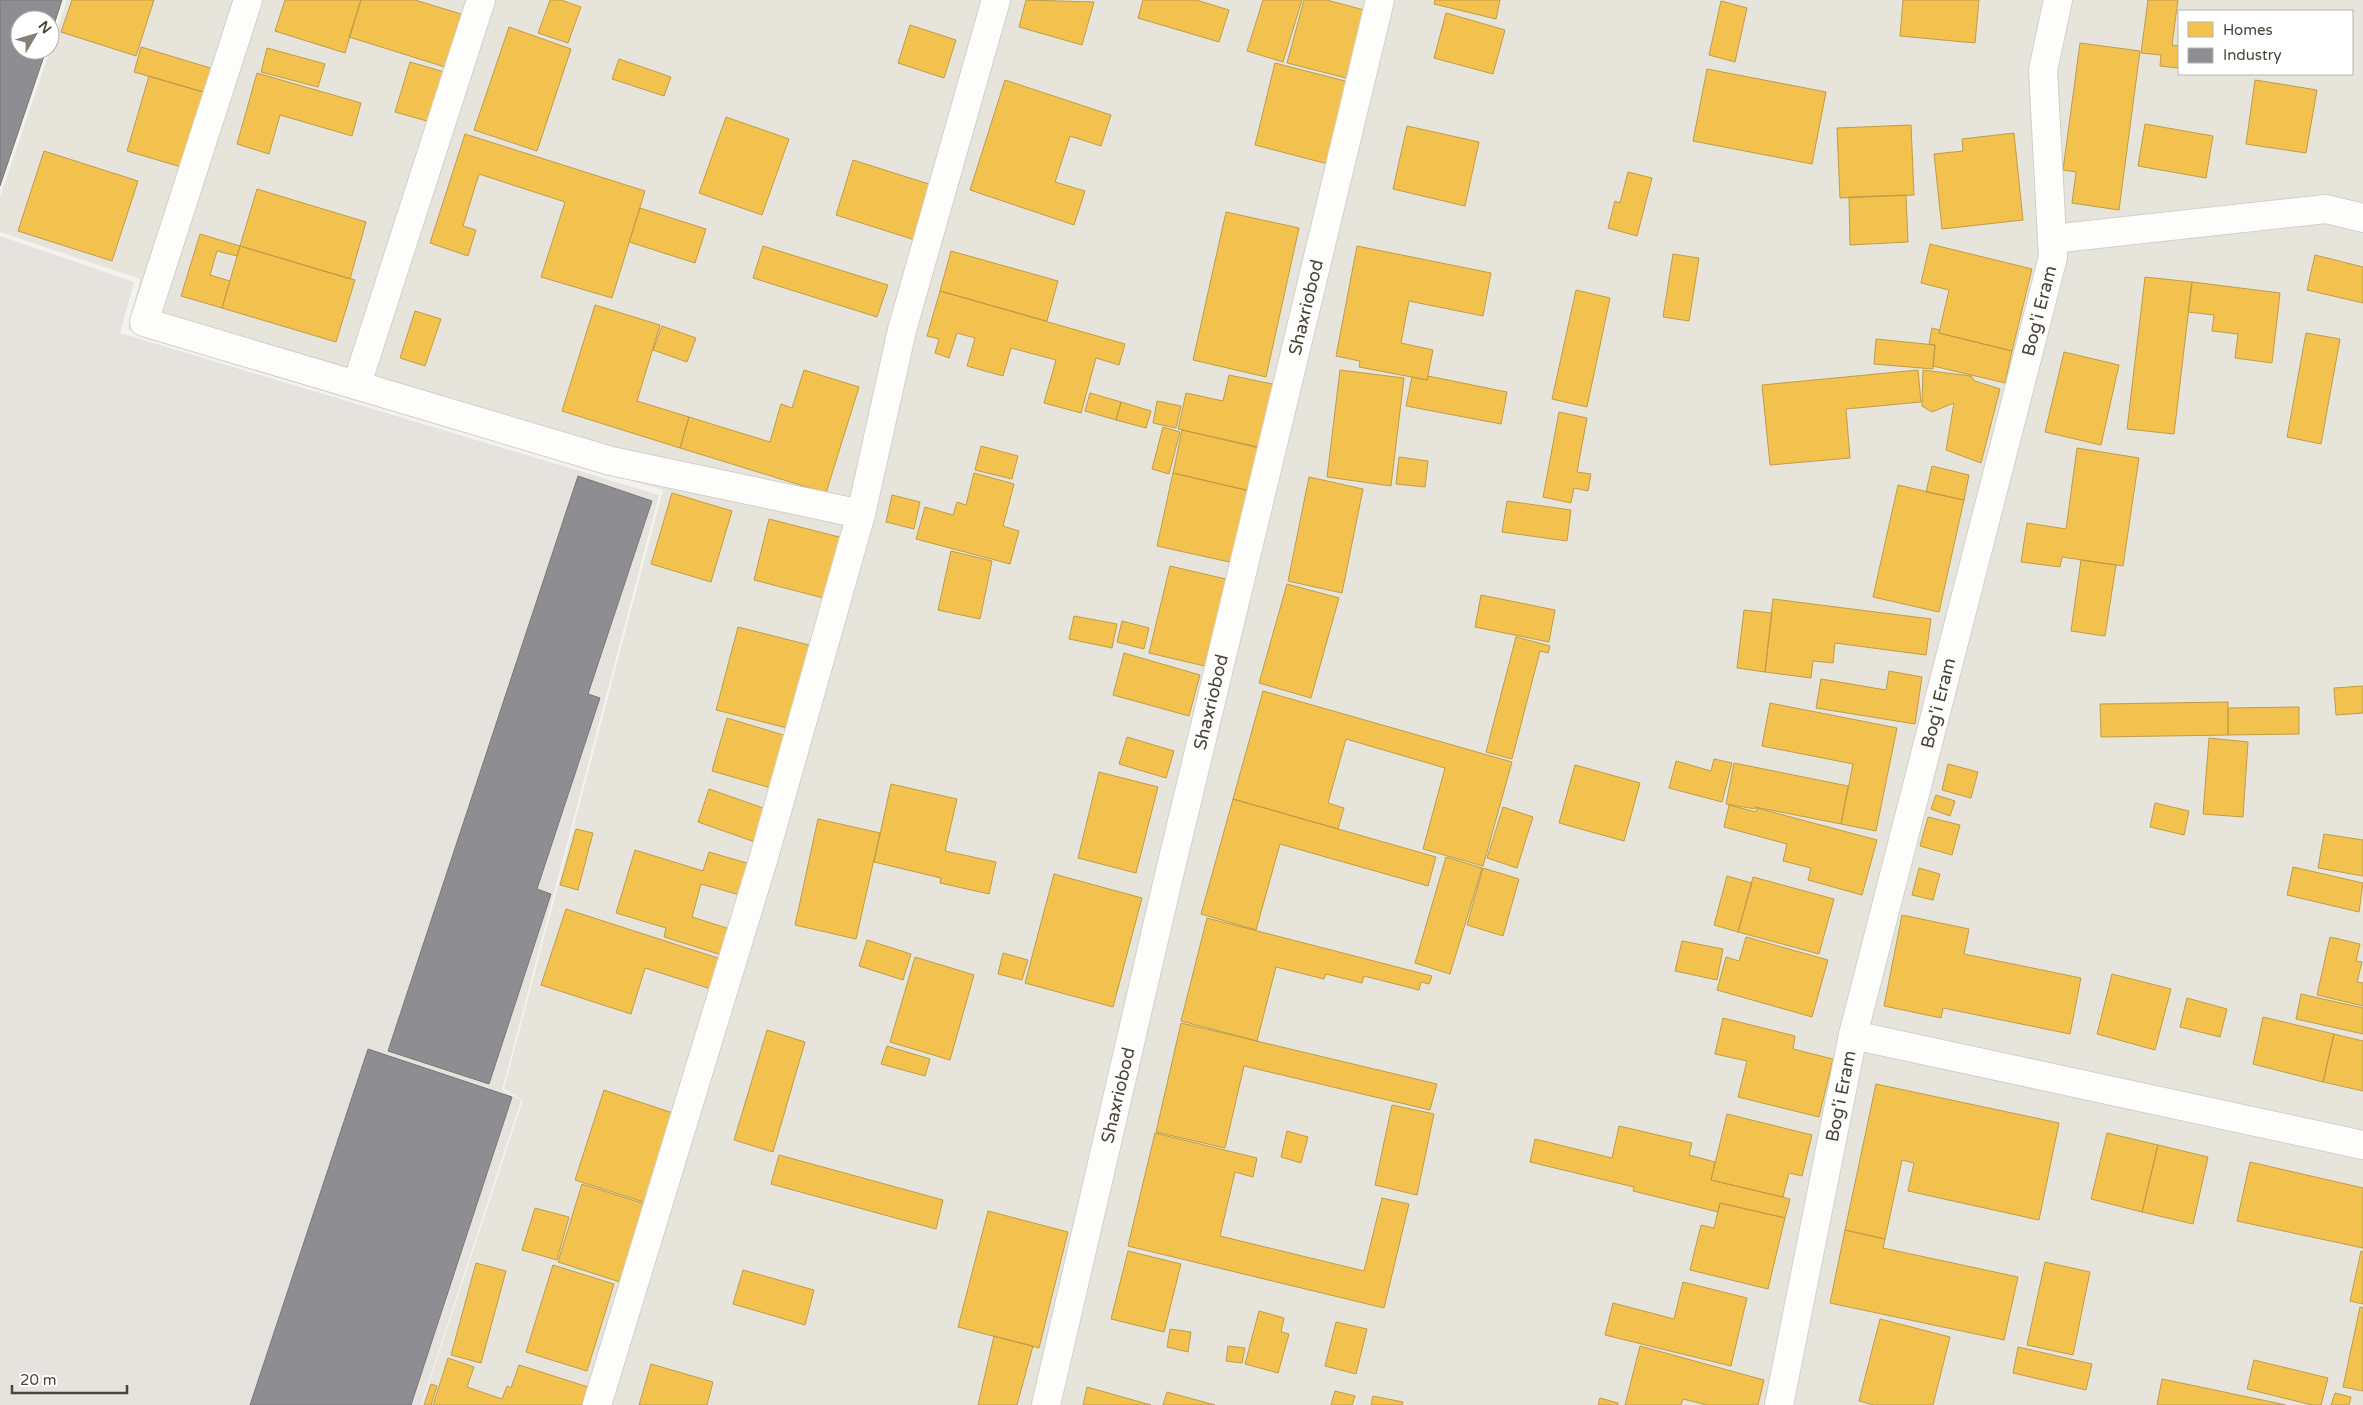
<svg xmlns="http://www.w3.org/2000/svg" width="2363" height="1405" font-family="'Varela Round',sans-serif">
  <rect width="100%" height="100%" fill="#f4f2ee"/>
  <path fill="#e7e4dc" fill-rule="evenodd" d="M67,0h2296v1405h-1941l101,-305 -19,-11 159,-599 -535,-161 12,-50 -140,-47v-35zM2179,11h173v63h-173z"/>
  <path fill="#e6e2de" d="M0,236l134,46 -14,51 539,162 -157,595 19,10 -100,305h-421z"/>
  <path fill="#f2c14e" stroke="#c09c48" d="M72,0h82l-18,56 -75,-24z
    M285,0h76l-16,53 -70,-22z
    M361,0h54l46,14 -16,53 -96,-30z
    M550,0h11l20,7 -13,36 -30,-10z
    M1026,0l68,2 -12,43 -63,-18z
    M1143,0h53l33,10 -10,32 -81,-24z
    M1263,0h39l-19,62 -36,-11z
    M1304,0h23l37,10 -18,68 -59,-15z
    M1435,0h65l-4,19 -62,-15z
    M1903,0h76l-4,43 -75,-7z
    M2148,0h30l-6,45 7,1v22l-19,-2 1,-11 -20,-2z
    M1721,1l26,7 -12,54 -26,-7z
    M1446,13l59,17 -12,44 -59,-16z
    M910,25l46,15 -12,38 -46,-15z
    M509,27l62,22 -34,102 -63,-21z
    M2080,43l60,8 -21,159 -47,-7 4,-31 -13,-2z
    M141,47l76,23 -7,24 -76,-22z
    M267,48l58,16 -7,23 -57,-15z
    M619,59l52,18 -7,19 -52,-17z
    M410,62l38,11 -14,50 -39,-11z
    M1275,63l74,19 -21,82 -73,-19z
    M1707,69l119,23 -14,72 -119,-23z
    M257,73l104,30 -9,33 -72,-21 -11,39 -32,-10z
    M149,76l61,18 -22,75 -61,-18z
    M1005,80l106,35 -10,31 -31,-10 -15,46 30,9 -11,34 -104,-35z
    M2255,80l62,10 -11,63 -60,-9z
    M726,117l63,22 -27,76 -63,-22z
    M2145,124l68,12 -7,42 -68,-12z
    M1911,125l3,70 -74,3 -3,-70z
    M1407,126l72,16 -14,64 -72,-17z
    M2014,133l9,87 -81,9 -8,-75 29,-3 -1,-12z
    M465,134l180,57 -33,107 -71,-21 24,-75 -86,-28 -16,52 13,4 -8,26 -38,-13z
    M44,151l94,30 -26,80 -94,-30z
    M853,160l79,25 -17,55 -79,-25z
    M1628,172l24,6 -15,58 -29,-8 7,-27 5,2z
    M257,189l109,33 -16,57 -110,-33z
    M1906,195l2,47 -58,3 -1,-48z
    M640,208l66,21 -11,34 -66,-21z
    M1226,212l73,16 -33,149 -73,-17z
    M200,234l40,12 -3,10 -20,-5 -7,24 20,6 -8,27 -41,-12z
    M1930,244l102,25 -20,82 -73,-18 10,-43 -28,-7z
    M240,246l115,34 -19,62 -114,-34z
    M763,246l125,39 -11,32 -124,-39z
    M1357,246l134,27 -8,43 -74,-15 -8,42 32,7 -6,30 -68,-13 1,-6 -24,-5z
    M951,251l107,30 -11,40 -107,-30z
    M1673,254l26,4 -10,63 -26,-4z
    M2315,255l48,12v36l-56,-13z
    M2145,277l47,5 -18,152 -47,-5z
    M2192,282l88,11 -8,70 -37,-5 3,-24 -26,-3 2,-16 -26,-3z
    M1576,290l34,8 -23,109 -35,-8z
    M940,291l185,53 -6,21 -23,-7 -15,55 -37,-10 12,-43 -45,-12 -8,28 -36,-10 8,-28 -18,-5 -8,25 -14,-5 4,-14 -12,-3z
    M595,305l65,20 -23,76 52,16 -9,31 -118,-37z
    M415,311l26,8 -16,47 -25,-8z
    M662,326l34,12 -9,24 -34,-12z
    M1932,328l8,2 -1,3 73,18 -7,32 -72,-17 2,-21 -6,-1z
    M2306,333l34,6 -19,105 -34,-7z
    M1876,339l59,6 -2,24 -59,-5z
    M2064,352l55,13 -18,80 -56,-13z
    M804,370l55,17 -33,106 -146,-45 9,-31 81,25 11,-38 11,4z
    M1340,370l64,8 -13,108 -64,-9z
    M1918,370l3,32 -75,7 4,49 -80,7 -8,-80z
    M1923,370l48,6 4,5 25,8 -19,74 -35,-13 8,-47 -22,9 -10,-6z
    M1229,375l48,10 -14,63 -85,-19 8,-36 37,8z
    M1428,376l79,16 -6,32 -95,-18 6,-29 15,3z
    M1090,393l31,9 -5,18 -31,-9z
    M1157,401l24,5 -5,22 -23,-5z
    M1121,402l30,9 -5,17 -30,-8z
    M1559,412l28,6 -10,54 14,2 -3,17 -14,-3 -3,15 -28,-6z
    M1163,427l17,5 -11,42 -17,-5z
    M1182,430l77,18 -9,43 -77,-18z
    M981,446l37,10 -6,23 -37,-9z
    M2077,448l62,10 -16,108 -61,-9 -2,10 -39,-5 6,-39 39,6z
    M1399,457l29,4 -3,26 -29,-3z
    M1932,466l37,9 -5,25 -38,-8z
    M974,473l40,11 -11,42 16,5 -9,33 -94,-25 9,-32 28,8 4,-13 9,3z
    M1173,473l77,18 -16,72 -77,-17z
    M1309,477l54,12 -21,104 -54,-12z
    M1898,485l66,15 -25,112 -66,-15z
    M672,493l60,18 -21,71 -60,-18z
    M892,495l28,7 -6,27 -28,-7z
    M1507,501l64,9 -4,31 -65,-9z
    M769,519l74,19 -16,61 -73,-19z
    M951,551l41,10 -12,58 -42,-9z
    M2081,560l35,5 -11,71 -34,-5z
    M1170,566l60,14 -21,87 -60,-14z
    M1287,584l52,14 -28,100 -52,-15z
    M1481,595l74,15 -6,32 -74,-15z
    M1773,599l158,20 -5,36 -91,-12 -2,20 -20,-2 -2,17 -46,-6z
    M1744,610l28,3 -7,59 -28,-4z
    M1074,616l43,8 -5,24 -43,-9z
    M1122,621l27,7 -5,21 -27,-7z
    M738,627l79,20 -22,83 -79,-20z
    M1516,637l34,9 -2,7 -8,-2 -28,108 -26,-7z
    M1124,653l76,22 -11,41 -76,-21z
    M1889,671l33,6 -7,47 -99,-16 5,-29 65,11z
    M2363,686v27l-27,2 -2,-27z
    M1263,691l249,71 -29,104 -60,-17 22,-81 -99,-29 -18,64 16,5 -6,21 -105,-30z
    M2228,702v33l-127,2 -1,-33z
    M1770,703l127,25 -21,103 -35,-7 12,-60 -91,-18z
    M2299,707v27l-71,1v-27z
    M727,718l66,20 -15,52 -66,-19z
    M1127,737l47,14 -8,27 -47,-14z
    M2209,738l39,4 -5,75 -40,-3z
    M1714,759l18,4 -10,39 -53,-14 7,-27 35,10z
    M1734,763l114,23 -7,38 -86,-17v2l-29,-5z
    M1948,764l30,8 -7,26 -29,-8z
    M1575,765l65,18 -16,58 -65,-18z
    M1099,772l59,15 -22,86 -58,-15z
    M891,784l66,15 -12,52 51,11 -7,32 -49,-11 1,-5 -67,-16z
    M709,789l57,20 -11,33 -57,-20z
    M1936,795l19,6 -5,15 -19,-7z
    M1233,799l203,58 -8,29 -148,-42 -24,86 -55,-16z
    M2155,803l34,8 -5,24 -34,-8z
    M1729,805l27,7 1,-4 120,32 -15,55 -54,-15 3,-12 -28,-7 4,-17 -63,-17z
    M1503,807l30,10 -16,51 -30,-10z
    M1928,817l32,8 -8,30 -32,-9z
    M818,819l62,14 -24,106 -61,-14z
    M576,829l17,4 -15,57 -18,-5z
    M2324,834l39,6v36l-45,-8z
    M635,850l68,21 6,-19 41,12 -10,31 -39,-11 -9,33 41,13 -8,26 -61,-19 2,-9 -50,-15z
    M1446,857l36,11 -32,106 -35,-11z
    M2293,867l70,16 -4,29 -72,-17z
    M1483,868l36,11 -16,57 -36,-11z
    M1919,868l21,6 -7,26 -21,-5z
    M1054,874l88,24 -29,109 -88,-24z
    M1727,876l25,7 -14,49 -24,-7z
    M1753,877l81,22 -15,55 -81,-22z
    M566,909l155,50 -10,30 -66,-21 -14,46 -90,-29z
    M1902,915l67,14 -5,25 117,24 -11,56 -127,-26 -2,10 -57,-12z
    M1207,918l225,58 -3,8 -8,-2 -2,8 -55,-14 -2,7 -36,-9 -2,5 -48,-12 -19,74 -76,-20z
    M1746,937l82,23 -16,57 -95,-27 9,-33 13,4z
    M2330,937l30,7 -4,17 6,1 -5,20 6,1v23l-46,-11z
    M867,940l44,14 -8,26 -44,-14z
    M1682,941l41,8 -6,31 -42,-9z
    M1003,953l25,7 -6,20 -24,-6z
    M915,957l59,18 -24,85 -60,-18z
    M2112,974l59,15 -16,61 -58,-16z
    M2301,994l62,14v26l-67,-15z
    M2187,998l40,11 -7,28 -40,-10z
    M2263,1017l71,17 -11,48 -70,-18z
    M1723,1018l72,18 -2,13 40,10 -14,58 -81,-20 9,-36 -32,-7z
    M1181,1023l256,61 -7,26 -186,-44 -19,82 -69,-16z
    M767,1030l38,12 -32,110 -39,-12z
    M2334,1034l29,7v50l-40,-9z
    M887,1046l43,13 -5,17 -44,-12z
    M1876,1084l183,39 -20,97 -131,-29 6,-28 -12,-3 -17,79 -40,-9z
    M604,1090l75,25 -29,89 -75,-24z
    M1392,1105l42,9 -17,81 -42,-10z
    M1727,1114l85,21 -10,41 -13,-3 -6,24 -72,-17z
    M1619,1126l73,17 -3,12 26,7 -4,18 79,19 -5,19 -65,-15 -2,9 -85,-21 1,-4 -104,-25 5,-23 77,19z
    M1287,1131l21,6 -7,26 -20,-6z
    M1155,1133l102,25 -4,19 -18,-5 -15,64 144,35 18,-73 27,6 -25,104 -256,-62z
    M2107,1133l51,12 -16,67 -51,-13z
    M2158,1145l50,12 -15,67 -51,-12z
    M779,1155l164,45 -7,29 -165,-45z
    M2250,1162l113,26v60l-126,-27z
    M582,1184l66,21 -25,78 -65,-21z
    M1720,1203l65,15 -17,71 -78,-19 11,-45 13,3z
    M535,1208l34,9 -12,43 -35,-10z
    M988,1211l80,21 -29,116 -81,-21z
    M1845,1230l40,9 -2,9 135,29 -14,63 -174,-37z
    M1128,1251l53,13 -17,68 -53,-13z
    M2361,1251l2,1v52l-13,-3z
    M2045,1262l45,10 -17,83 -46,-10z
    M476,1263l30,8 -25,92 -30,-8z
    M553,1265l61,19 -27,87 -61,-19z
    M743,1270l71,20 -9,35 -72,-21z
    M1683,1282l64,16 -16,68 -126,-31 8,-32 61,16z
    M2360,1307l3,1v83l-20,-4z
    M1259,1311l25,7 -3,14 8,2 -11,39 -33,-9z
    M1880,1319l70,18 -17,68h-59l-15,-4z
    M1336,1322l31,7 -11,45 -31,-8z
    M1170,1329l21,3 -3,20 -21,-5z
    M994,1336l39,10 -16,59h-39z
    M1228,1346l17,2 -3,15 -16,-2z
    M1640,1346l124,34 -6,25h-51l-24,-6 -2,6h-56z
    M2018,1347l74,17 -6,26 -73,-17z
    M448,1358l26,9 -7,20 35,12 5,-13 4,2 8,-23 69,22 -6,18h-149z
    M2254,1360l74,18 -7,27h-9l-65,-16z
    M651,1364l62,18 -6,23h-68z
    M2162,1379l124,26h-129z
    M431,1384l6,2 -6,19h-7z
    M1087,1387l64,18h-68z
    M1335,1391l20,5 -3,9h-21z
    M1167,1392l48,13h-52z
    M2335,1393l16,4 -2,8h-18z
    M1373,1396l30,6 -1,3h-31z
    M1600,1398l18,5v2h-20z"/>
  <path fill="#8d8d92" stroke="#797777" d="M0,0h62l-12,37v-17h-30v30h26l-46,136z
    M578,476l74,25 -64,193 12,4 -63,191 14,5 -62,190 -101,-33z
    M368,1049l144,48 -101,308h-161z"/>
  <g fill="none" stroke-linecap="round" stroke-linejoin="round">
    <g stroke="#d2d0cb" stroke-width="30">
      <g id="street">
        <path d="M248,0l-104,322 467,139 250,53"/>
        <path d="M2052,239l274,-30 37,9"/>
        <path d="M357,384l124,-384"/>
        <path d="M1853,1035l510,110"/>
        <path d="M597,1405l167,-548 97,-343 41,-184 94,-330"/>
        <path id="s1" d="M1046,1405l120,-517 214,-888"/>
        <path id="s2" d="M1779,1405l74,-370 200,-778 -10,-187 15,-70"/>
      </g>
    </g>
    <use href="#street" stroke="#fdfdfc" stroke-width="28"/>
  </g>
  <g text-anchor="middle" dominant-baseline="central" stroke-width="5" stroke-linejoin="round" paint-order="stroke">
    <g font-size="18" fill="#4b4439" stroke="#fff">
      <text stroke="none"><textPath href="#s1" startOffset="1128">Shaxriobod</textPath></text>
      <text stroke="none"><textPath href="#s2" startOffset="1125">Bog'i Eram</textPath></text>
      <text stroke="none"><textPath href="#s1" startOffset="722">Shaxriobod</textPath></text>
      <text stroke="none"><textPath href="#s2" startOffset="720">Bog'i Eram</textPath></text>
      <text stroke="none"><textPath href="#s1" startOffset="318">Shaxriobod</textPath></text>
      <text stroke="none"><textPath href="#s2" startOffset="315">Bog'i Eram</textPath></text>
    </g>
  </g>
  <rect x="2178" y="10" width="175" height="65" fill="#ffffff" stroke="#b7b4b0"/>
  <rect x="2188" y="22" width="25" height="15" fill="#f2c14e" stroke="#b7b4b0"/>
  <text x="2223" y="35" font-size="15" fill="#4b4439">Homes</text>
  <rect x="2188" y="48" width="25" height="15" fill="#8d8d92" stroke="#b7b4b0"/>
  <text x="2223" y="60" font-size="15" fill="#4b4439">Industry</text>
  <g transform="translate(35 35) rotate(52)"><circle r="24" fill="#ffffff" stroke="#b7b4b0"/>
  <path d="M0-4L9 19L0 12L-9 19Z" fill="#868178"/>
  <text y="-8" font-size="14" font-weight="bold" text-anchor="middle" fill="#4b4439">N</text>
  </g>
  <path d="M12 1385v8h115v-8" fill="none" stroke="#4b4439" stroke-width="2.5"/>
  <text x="20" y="1385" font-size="15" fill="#4b4439" stroke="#ffffff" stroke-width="4" paint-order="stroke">20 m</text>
</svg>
